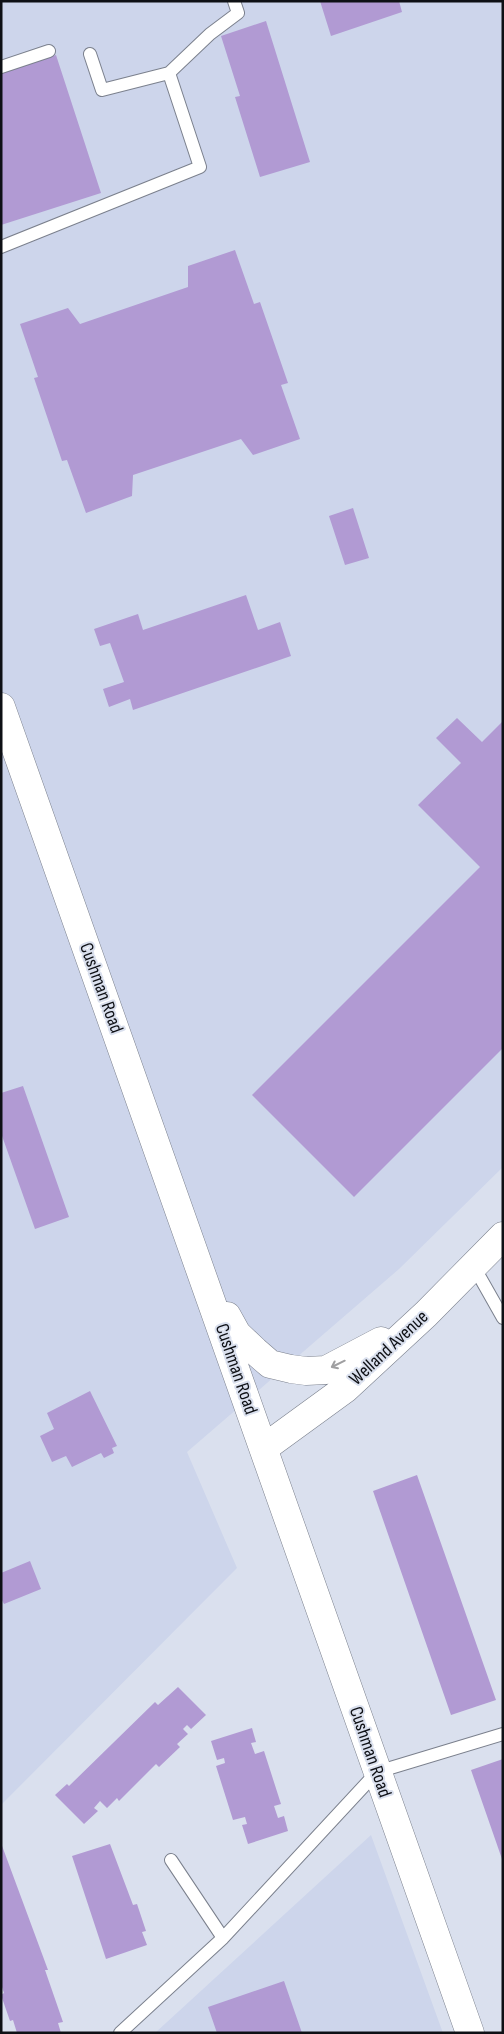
<svg xmlns="http://www.w3.org/2000/svg" width="504" height="2034" font-family="'Sofia Sans Condensed',sans-serif">
  <rect width="100%" height="100%" fill="#dae0ee"/>
  <path fill="#cdd5eb" d="M1,1h502v1166l-104,102 -212,183 50,116 -236,237z
    M371,1835l72,198h-288z"/>
  <path fill="#b19ad3" d="M320,1h79l3,11 -71,24z
    M266,21l44,141 -50,15 -25,-80 5,-1 -19,-60z
    M56,55l45,138 -100,32v-152z
    M235,250l19,54 6,-2 28,81 -7,2 19,54 -47,16 -12,-16 -108,36 -1,21 -46,17 -19,-53 -5,1 -28,-83 4,-1 -18,-53 48,-16 12,16 108,-37v-21z
    M353,508l16,50 -24,7 -16,-49z
    M246,595l12,35 22,-8 11,34 -158,54 -3,-11 -21,8 -6,-18 21,-7 -14,-39 -10,3 -6,-17 44,-15 5,16z
    M457,718l25,24 21,-21v327l-149,149 -102,-102 228,-228 -62,-62 43,-42 -25,-25z
    M23,1086l46,131 -34,12 -34,-96v-40z
    M90,1391l27,55 -5,2 2,5 -10,5 -3,-5 -29,14 -6,-11 -14,6 -12,-26 14,-7 -7,-16z
    M417,1475l79,225 -45,15 -78,-224z
    M30,1561l11,28 -37,15 -3,-6v-25z
    M178,1687l28,28 -15,14 -4,-4 -4,4 5,5 -11,10 3,3 -21,20 -3,-3 -37,37 -2,-3 -10,10 -7,-7 -6,7 4,3 -14,13 -29,-29 12,-11 2,2 86,-84 3,3z
    M252,1728l4,14 -5,1 4,11 9,-3 17,53 -7,2 4,12 6,-2 4,15 -40,13 -6,-19 5,-1 -2,-7 -12,3 -17,-54 9,-3 -1,-5 -7,2 -6,-19z
    M503,1759v100h-1l-31,-89z
    M1,1843l47,127h-3l18,52 -5,1 3,10h-44l-4,-13 -3,1 -9,-26 3,-2 -3,-9z
    M110,1844l23,61 4,-1 9,27 -4,1 5,13 -41,14 -34,-103z
    M284,1981l18,52h-85l-9,-26z"/>
  <g fill="none" stroke-linecap="round" stroke-linejoin="round">
    <g stroke="#7b808d" stroke-width="14">
      <path id="service" d="M90,54l12,36 67,-17
        M1,67l48,-16
        M1,247l199,-80 -31,-94 41,-39 28,-21 -4,-12
        M473,1265l30,53
        M171,1860l52,78
        M120,2033l103,-95 154,-166 126,-38"/>
    </g>
    <g stroke="#7b808d" stroke-width="29">
      <path id="tertiary" d="M1,707l469,1326
        M227,1316l10,18 18,17 15,13 21,5 15,2 20,-1 55,-29
        M264,1448l81,-59 81,-75 77,-78"/>
    </g>
    <use href="#service" stroke="#fff" stroke-width="12"/>
    <use href="#tertiary" stroke="#fff" stroke-width="28"/>
  </g>
  <defs><path id="oneway-shaft" d="M-6 0H5M1.5-3L5.5 0L1.5 3" fill="none" stroke-width="1.6" stroke-linecap="round" stroke-linejoin="round" transform="scale(1.25)"/></defs>
  <use stroke="#9f9fa1" href="#oneway-shaft" transform="translate(338 1364) rotate(154)"/>
  <g text-anchor="middle" dominant-baseline="central" stroke-width="4" stroke-linejoin="round" paint-order="stroke">
    <g font-size="19" fill="#0e1015" stroke="#dae0ee">
      <text transform="translate(101 988) rotate(70)">Cushman Road</text>
      <text transform="translate(389 1348) rotate(-43)">Welland Avenue</text>
      <text transform="translate(236 1369) rotate(71)">Cushman Road</text>
      <text transform="translate(370 1752) rotate(71)">Cushman Road</text>
    </g>
  </g>
  <rect width="504" height="2034" fill="none" stroke="#0e1015" stroke-width="5"/>
</svg>
